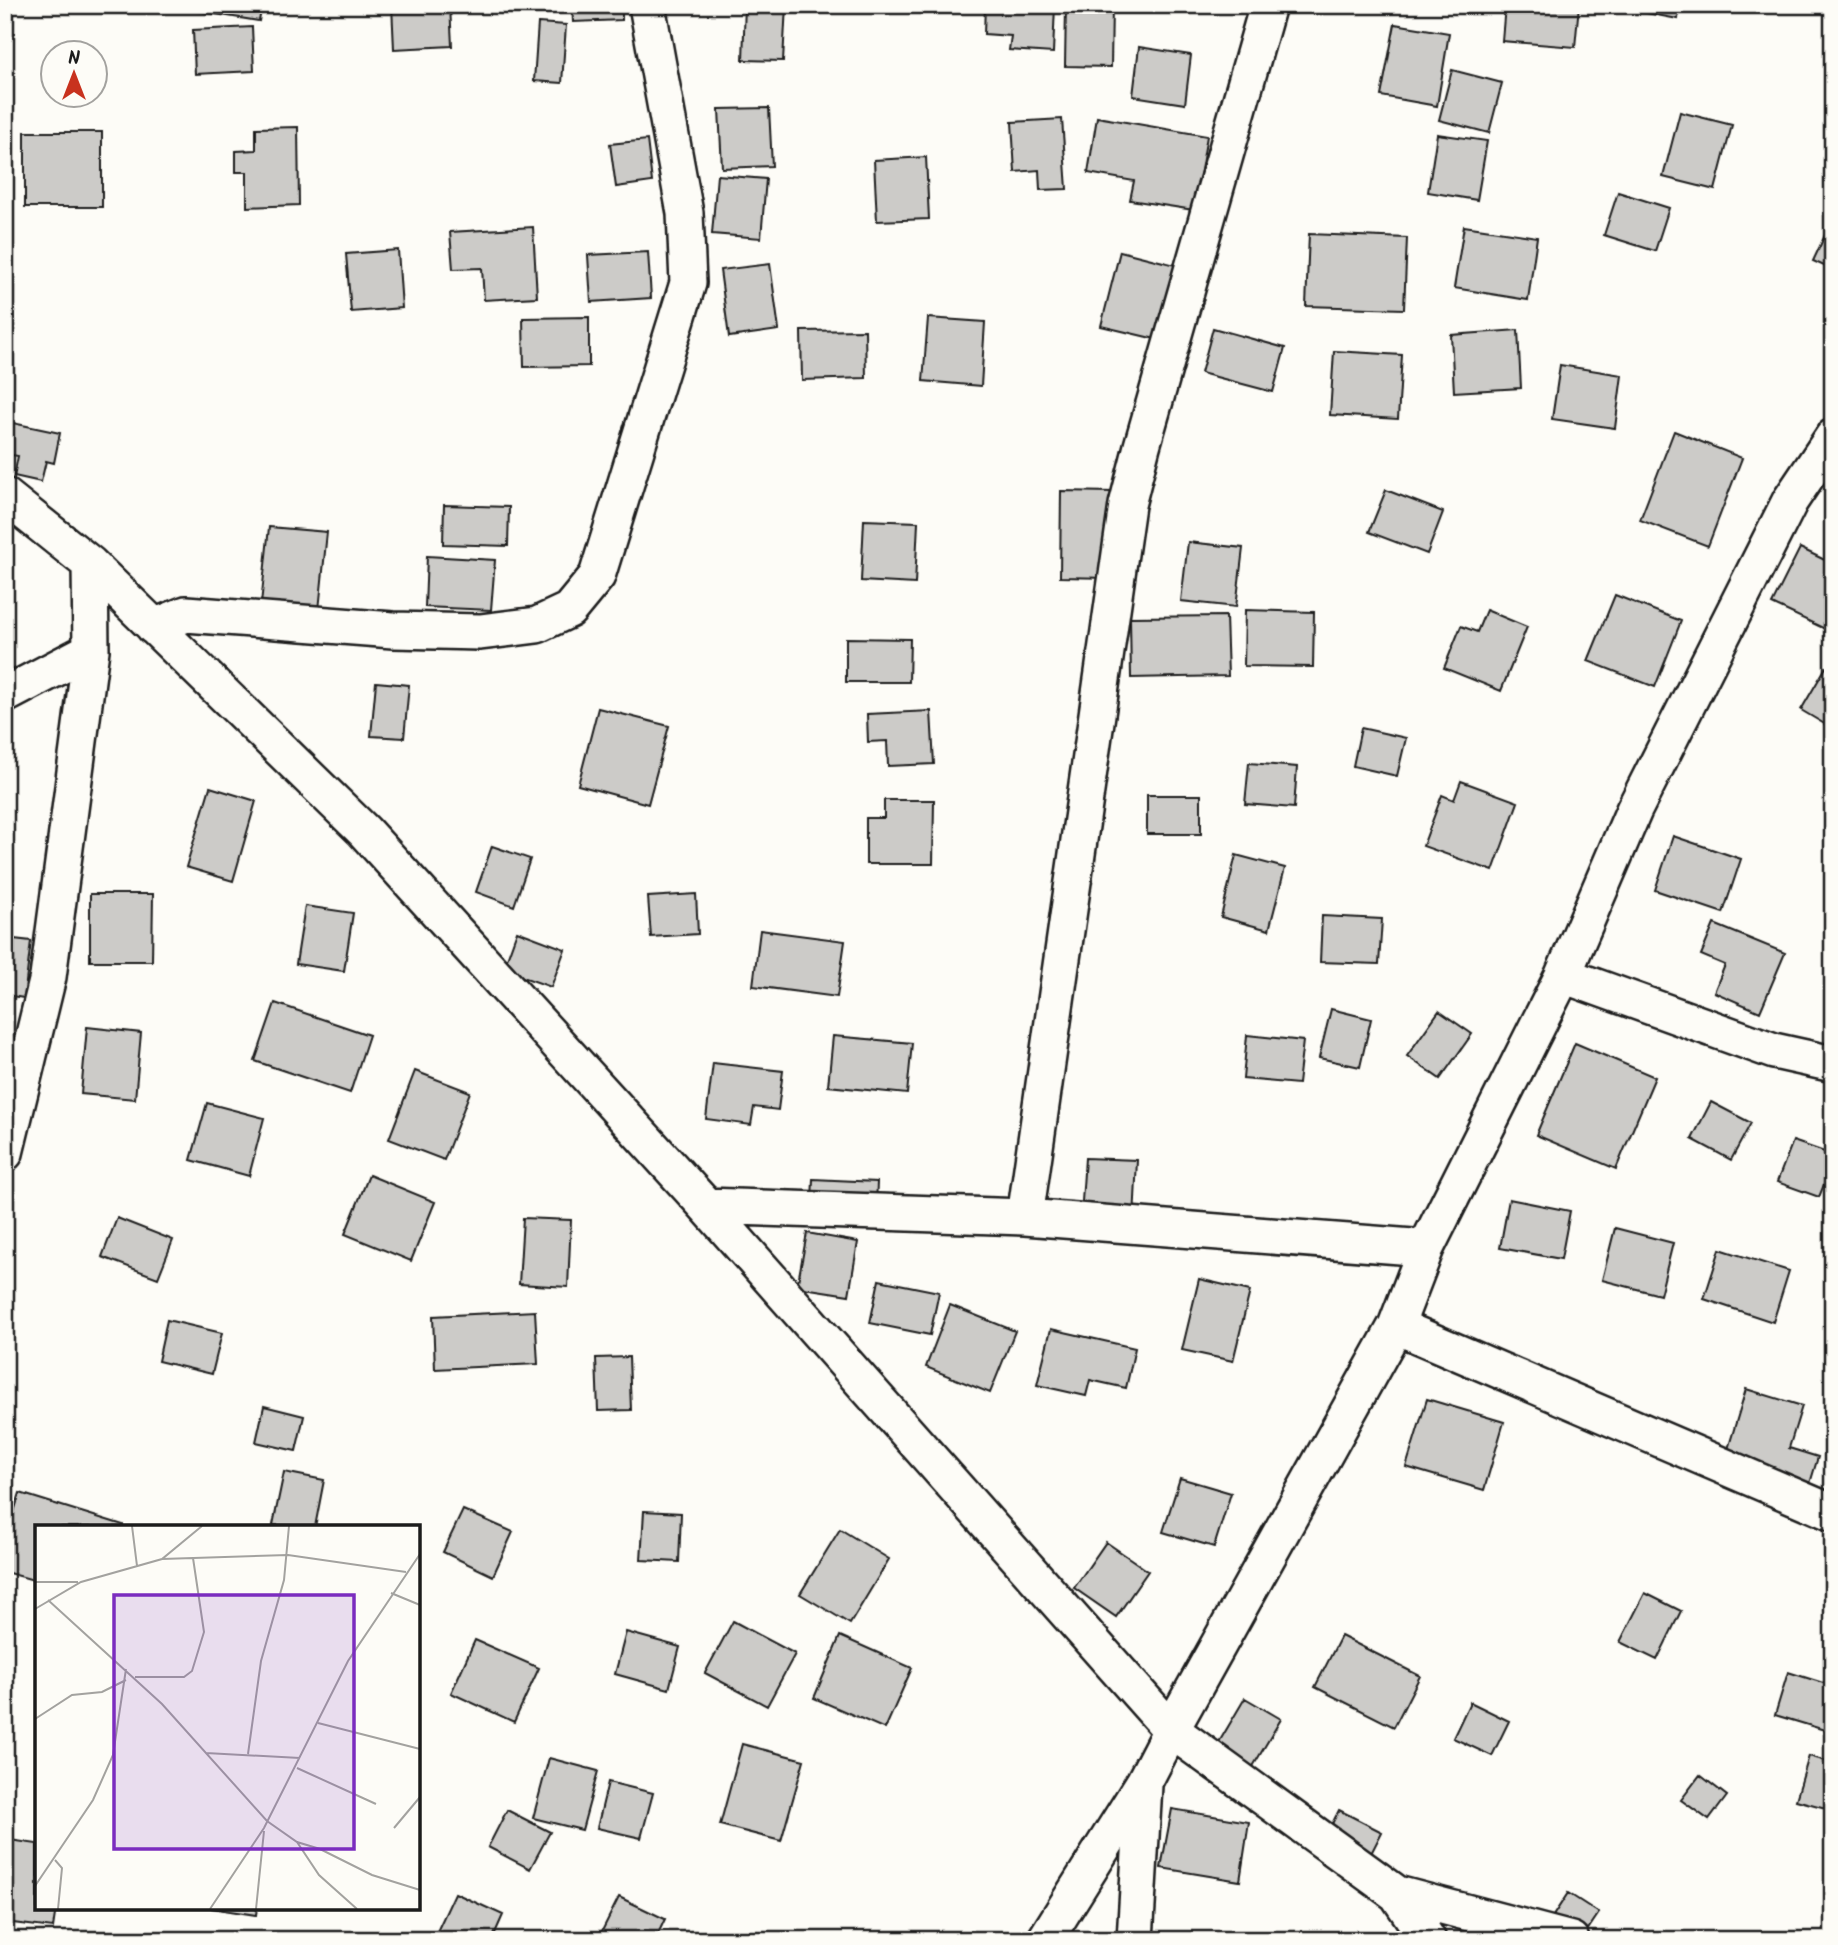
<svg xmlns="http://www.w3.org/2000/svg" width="1838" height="1945" font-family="Kalam,sans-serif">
  <rect width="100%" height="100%" fill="#fdfcf7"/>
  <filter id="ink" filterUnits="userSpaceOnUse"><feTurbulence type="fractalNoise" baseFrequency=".0143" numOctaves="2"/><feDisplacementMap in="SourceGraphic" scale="14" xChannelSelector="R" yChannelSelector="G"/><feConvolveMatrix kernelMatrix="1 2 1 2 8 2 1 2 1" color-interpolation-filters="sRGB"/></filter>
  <g filter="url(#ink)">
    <path fill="#cccbc8" stroke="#1c1c1c" stroke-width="2" d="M197,5h65l-3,16 -63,-10z
      M392,5h58l2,41 -58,3z
      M572,5h50v15l-49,2z
      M745,5h41l-3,56 -40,-1z
      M985,5h70l-2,48 -44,-3 2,-14 -27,-2z
      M1066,5h46l-1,62 -46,-1z
      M1505,5h74l-4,42 -73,-6z
      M1643,5h37l-2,14 -37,-7z
      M538,23l28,2 -4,58 -28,-2z
      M1395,24l54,9 -12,73 -56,-10z
      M252,27l2,44 -59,3 -2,-44z
      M1139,47l52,8 -6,49 -52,-8z
      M1452,70l50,13 -13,50 -50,-13z
      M769,108l3,58 -50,2 -3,-59z
      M1680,112l52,13 -17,65 -52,-13z
      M1097,117l110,19 -13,74 -64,-10 4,-19 -46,-8z
      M1062,119l5,70 -27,1 -1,-20 -24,2 -3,-50z
      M298,127l1,78 -52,2v-35h-11v-21l20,-1v-22z
      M25,132h77v75h-77z
      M1437,134l50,7 -10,59 -49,-8z
      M647,140l5,42 -36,5 -6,-43z
      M926,157l3,62 -52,2 -3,-61z
      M717,175l49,4 -5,59 -49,-4z
      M1618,192l51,16 -14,43 -51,-16z
      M1833,218v52l-20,-9z
      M1464,226l73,11 -9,63 -74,-12z
      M533,227l4,70 -53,3 -2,-32 -29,1 -3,-37z
      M1309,234l98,4 -3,71 -98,-3z
      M398,250l4,58 -51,4 -5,-58z
      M1120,251l63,16 -19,74 -63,-15z
      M648,252l3,46 -60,4 -3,-47z
      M770,264l9,66 -50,7 -9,-67z
      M589,317v49l-65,1 -1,-49z
      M928,318l57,4 -4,64 -58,-5z
      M1213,328l72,20 -12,44 -72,-19z
      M865,330l1,48 -64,2 -1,-49z
      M1518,330l3,58 -67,4 -3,-57z
      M1334,351l68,4 -4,64 -68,-4z
      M1560,365l62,10 -7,53 -63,-9z
      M8,422l52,11 -6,30 -8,-2 -5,21 -27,-6 4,-20 -13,-2z
      M1674,431l68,27 -34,88 -68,-26z
      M1386,490l57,22 -16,42 -58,-22z
      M1061,491l53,1 -2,86 -52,-1z
      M444,505l65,2 -1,39 -65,-2z
      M864,520l54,2 -3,62 -54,-3z
      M269,527l58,5 -8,78 -58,-6z
      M1188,542l55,6 -7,59 -55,-6z
      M1800,548l33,16v50l-8,15 -53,-25z
      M427,556l68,4 -4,50 -66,-3z
      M1615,595l66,26 -26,66 -67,-26z
      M1245,610l69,2 -1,55 -69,-1z
      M1486,610l41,17 -26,64 -57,-23 17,-42 16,6z
      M1226,616l2,60 -97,2 -1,-61z
      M846,638l64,1 -1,43h-63z
      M1826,667l7,4v58l-32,-19z
      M376,682l33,3 -5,53 -33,-2z
      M598,708l71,18 -21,78 -70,-19z
      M931,711l3,53 -46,2 -1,-25 -19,1 -1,-28z
      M1361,728l45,10 -9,38 -44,-10z
      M1249,763l48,4 -3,41 -49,-4z
      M1461,781l57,21 -25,69 -70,-25 19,-51 12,5z
      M210,787l46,14 -23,80 -47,-14z
      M1147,795h54v39h-54z
      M884,800h50l-1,64h-67v-46h18z
      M1673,836l68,23 -18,54 -68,-23z
      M492,846l38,13 -16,47 -38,-14z
      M1236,855l49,13 -16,62 -48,-13z
      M90,894h63l-1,67h-62z
      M696,894l2,40 -47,3 -3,-40z
      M305,906l48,7 -9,58 -48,-7z
      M1322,916l60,3 -3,45 -59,-2z
      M1714,924l71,29 -25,59 -46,-20 11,-27 -24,-10z
      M760,930l85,11 -8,56 -84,-11z
      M517,931l48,18 -14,38 -48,-17z
      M5,938l26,3 -7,57 -19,-3z
      M275,1003l94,32 -19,58 -95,-32z
      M1331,1009l40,10 -11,48 -41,-9z
      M1439,1011l33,23 -32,45 -33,-23z
      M87,1027l54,6 -6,66 -54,-5z
      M1247,1035l56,6 -5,43 -55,-5z
      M833,1036l79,7 -5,51 -79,-8z
      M1575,1043l80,34 -39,92 -80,-34z
      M713,1063l70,8 -5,39 -24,-3 -3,18 -45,-6z
      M415,1071l55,21 -26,68 -55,-21z
      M1711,1102l40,21 -20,37 -39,-21z
      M207,1103l57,15 -15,58 -58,-16z
      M1793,1141l40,14v8l-14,34 -42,-15z
      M1085,1158l52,2 -3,59 -53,-3z
      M369,1175l66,27 -24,59 -66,-27z
      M813,1179l64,3 -2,44 -64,-4z
      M1509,1199l61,12 -9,48 -61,-11z
      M117,1218l56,22 -15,38 -56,-21z
      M523,1218l48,2 -3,67 -49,-3z
      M1615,1228l58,15 -13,52 -58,-15z
      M807,1233l51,9 -9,53 -52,-8z
      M1720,1249l69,22 -16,51 -69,-23z
      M1199,1279l51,12 -17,70 -51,-11z
      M879,1280l60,12 -9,43 -60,-12z
      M950,1305l65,26 -25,62 -64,-26z
      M535,1311l3,53 -103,5 -2,-53z
      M167,1320l55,13 -10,41 -54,-13z
      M1051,1329l84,19 -9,40 -36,-8 -4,16 -49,-11z
      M629,1357l2,53 -33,1 -2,-53z
      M1746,1389l56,17 -13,42 29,9 -10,33 -85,-24z
      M1427,1399l77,23 -20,68 -78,-23z
      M264,1406l40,10 -8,35 -40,-9z
      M284,1472l40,8 -9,47 -42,-2z
      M1180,1478l51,15 -17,54 -51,-15z
      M20,1493l103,32v2h-86v54l-32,-9v-32z
      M463,1510l50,22 -20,44 -50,-24z
      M644,1511l37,2 -2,49 -38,-2z
      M840,1529l49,30 -39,65 -50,-30z
      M1106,1542l42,29 -32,46 -42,-29z
      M1645,1593l36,18 -24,49 -37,-18z
      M733,1621l62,33 -28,52 -62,-33z
      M626,1632l54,15 -11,42 -54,-15z
      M840,1636l72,32 -27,61 -71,-31z
      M1341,1636l79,40 -26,51 -79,-40z
      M475,1640l64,28 -25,54 -63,-29z
      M1788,1672l45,14v31l-5,14 -53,-16z
      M1245,1698l36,21 -33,56 -36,-21z
      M1470,1702l39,19 -17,35 -39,-18z
      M742,1744l62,16 -23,81 -61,-16z
      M1809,1756l24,7v47l-37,-10z
      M549,1758l49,13 -16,59 -49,-12z
      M1700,1775l27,21 -18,24 -28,-20z
      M608,1782l45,11 -12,45 -44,-10z
      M1172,1809l77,13 -9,59 -79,-13z
      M507,1810l43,22 -20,37 -42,-22z
      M1339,1810l43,22 -24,47 -43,-22z
      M10,1840l27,4v64h19l-3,20 -48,-6v-62h3z
      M455,1893l48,22 -11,25h-59z
      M1568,1893l31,20 -18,27 -32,-18z
      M619,1897l46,22 -10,21h-44l-11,-5z
      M211,1908h46l-1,7z"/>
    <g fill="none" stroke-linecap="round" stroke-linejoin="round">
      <g stroke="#1c1c1c" stroke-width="40">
        <path id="minor" d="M5,496l85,68 274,267 342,375 465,524 226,164 174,46
          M154,627l32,-13 207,16 87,2 57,-7 32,-15 28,-34 91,-293 -3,-70 -38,-208
          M5,695l86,-45
          M1563,975l211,76 59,13
          M5,1153l43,-176 43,-327 -1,-86
          M706,1206l319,11 401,31
          M1025,1217l102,-712 15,-59 126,-441
          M1396,1326l437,187
          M1397,1894l31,46
          M1045,1940l99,-158 27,-52 225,-404 30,-78 137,-273 71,-165 156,-309 43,-64
          M1135,1940l9,-155"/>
      </g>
      <use href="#minor" stroke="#fdfcf7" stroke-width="35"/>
    </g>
  </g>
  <g transform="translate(35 1525)">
    <rect width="385" height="385" fill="#fdfcf7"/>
    <path fill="none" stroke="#a3a29f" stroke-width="2" d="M97,1l5,40M127,34l126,-4 118,17M0,57h43M356,68l29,12M13,75l114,104 105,117 30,21 23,7 52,26 48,15M0,84l46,-27 81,-23 40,-33M100,152h49l8,-6 12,-39 -11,-74M0,194l37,-24 30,-3 24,-12M283,198l102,26M171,228l94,5M213,229l13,-93 23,-81 5,-54M262,243l79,36M359,303l26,-31M262,317l22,33 38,34M20,335l7,8 -4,41M0,361l58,-86 20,-45 13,-86M175,384l54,-81 84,-167 72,-107M221,384l8,-78"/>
    <path fill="#7b2cbf" fill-opacity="0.15" stroke="#7b2cbf" stroke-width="3.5" d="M79,70h240v254h-240z"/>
    <rect width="385" height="385" fill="none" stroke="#1c1c1c" stroke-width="3.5"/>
  </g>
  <rect width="1838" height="1945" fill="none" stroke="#fdfcf7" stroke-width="28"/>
  <rect x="14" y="14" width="1810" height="1917" fill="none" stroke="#1c1c1c" stroke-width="2.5" filter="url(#ink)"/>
  <g transform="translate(74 74)"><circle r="33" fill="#fdfcf7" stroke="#a3a29f" stroke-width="2"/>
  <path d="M0-5L12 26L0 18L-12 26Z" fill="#c8321e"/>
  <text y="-10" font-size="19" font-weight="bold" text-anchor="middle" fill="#1c1c1c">N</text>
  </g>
</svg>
